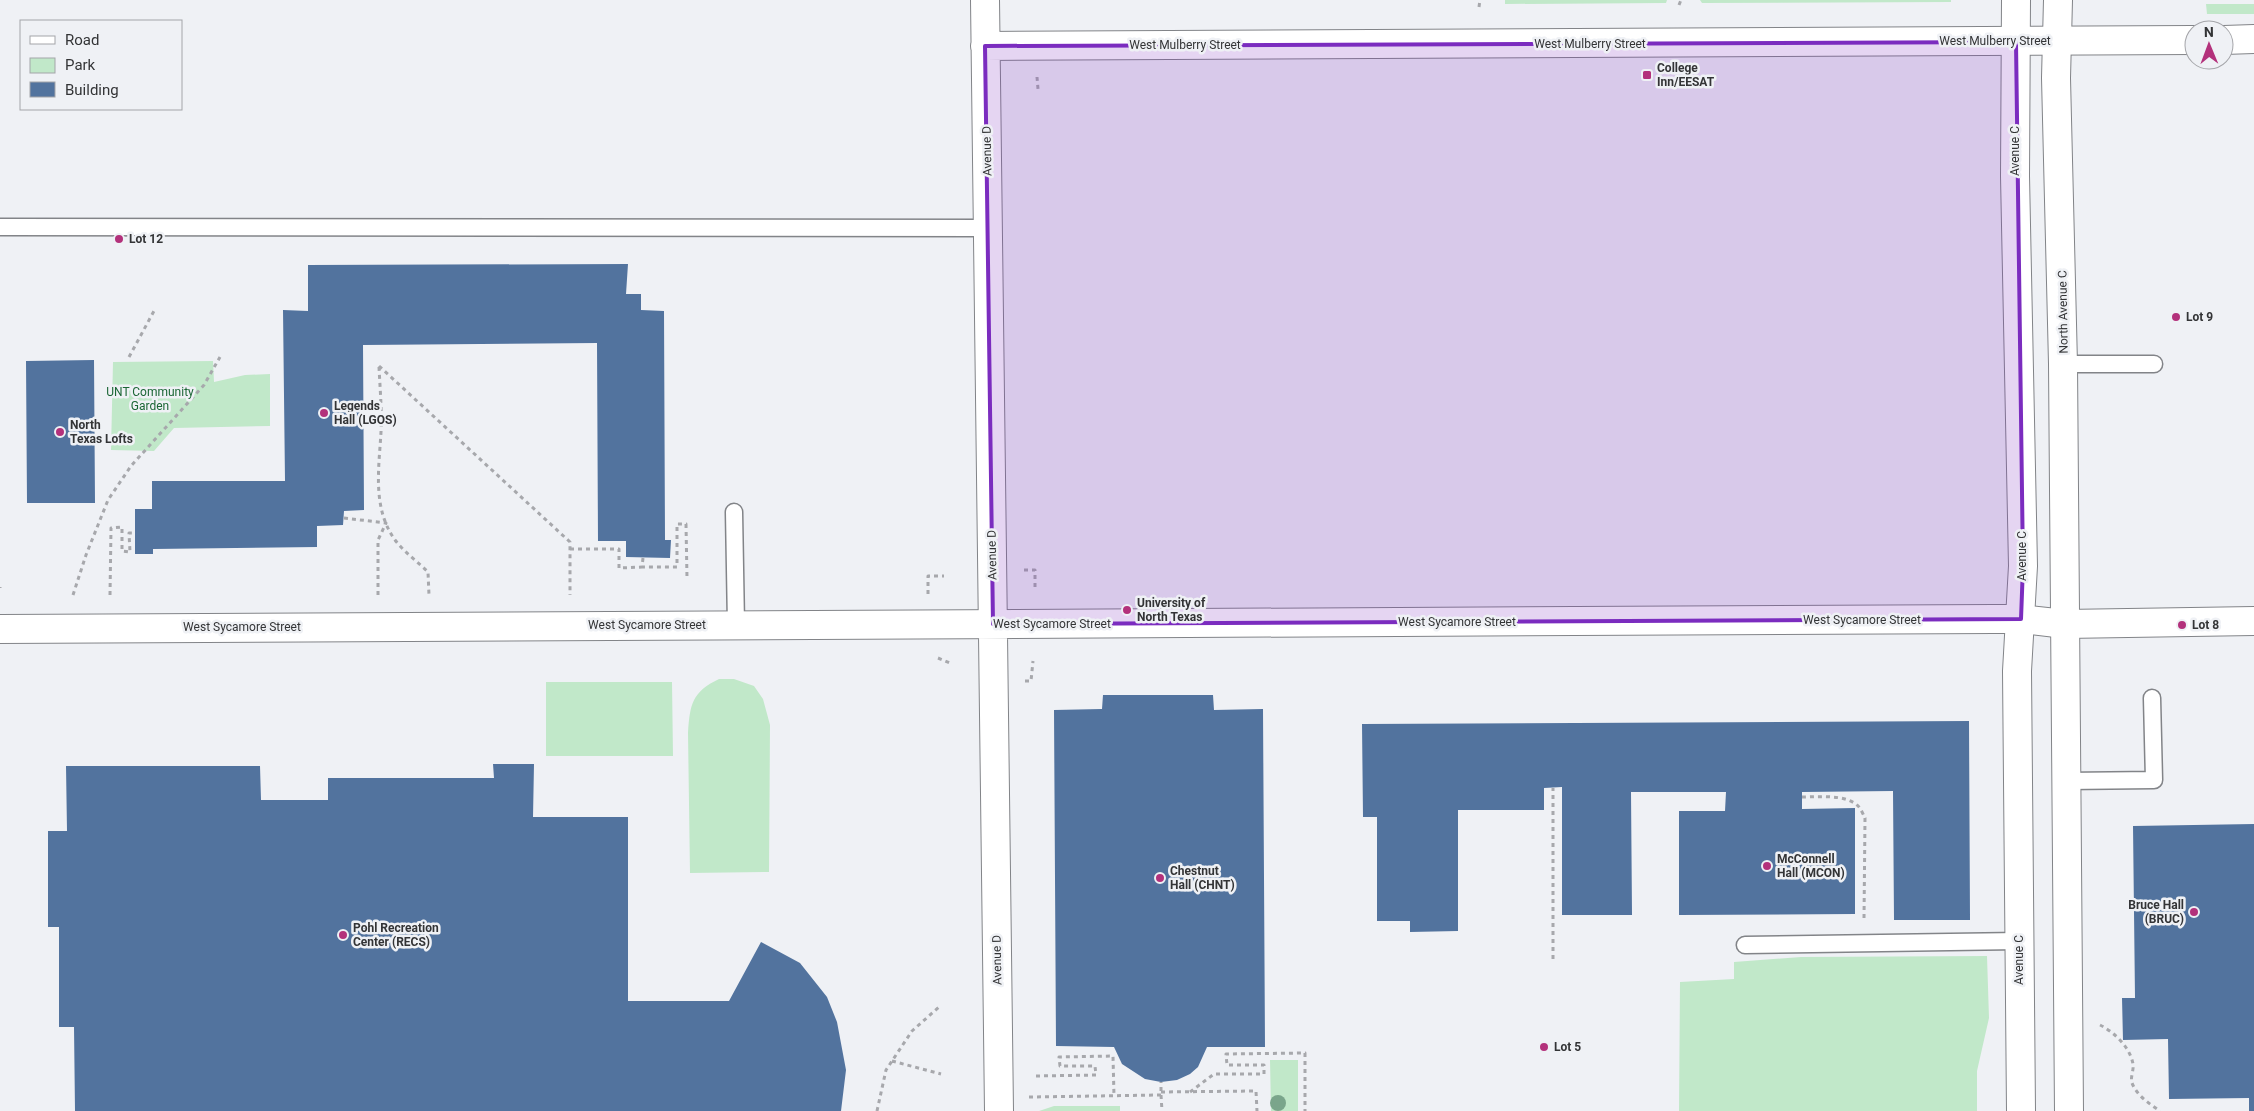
<svg xmlns="http://www.w3.org/2000/svg" width="2254" height="1111" font-family="Roboto,sans-serif">
  <rect width="100%" height="100%" fill="#eff1f5"/>
  <path fill="#c1e8c9" d="M1505,0h162l-1,3 -161,1z
    M1700,0h251v2l-249,1z
    M2206,4h48v10h-47z
    M213,361l1,21 31,-7 25,-1v52l-96,2 -20,23 -43,-1 2,-88z
    M719,679h15l20,7 9,13 7,26 -1,147 -79,1 -2,-140c2,-29 4,-41 31,-54z
    M546,682h126l1,74h-127z
    M1987,956l2,62 -12,53v40h-298l1,-129 54,-3v-17l67,-5z
    M1270,1060h28v51h-27z
    M1054,1106h66v5h-81z"/>
  <path fill="#52739e" d="M628,264l-2,30h15v16l23,1 1,229h6l-1,18 -44,-1v-16h-28l-1,-198 -234,2 1,165 -20,1 -1,14 -26,1v21l-164,2v5h-18v-45h17v-28h133l-2,-171 25,1v-46z
    M94,360l1,143h-68l-1,-142z
    M1103,695h110l1,15 49,-1 2,338h-58l-9,20 -8,7 -13,6 -16,2 -16,-3 -23,-15 -8,-17 -58,-1 -2,-336 48,-1z
    M1969,721l1,199h-76l-1,-129 -91,1v17l53,-1v106l-176,1v-104h46l1,-19h-95l1,123h-70v-128l-18,1v22h-86v121l-48,1v-11h-33v-104h-14l-1,-93z
    M493,764h41l-1,53h95v184h101l32,-59 39,21 27,34 10,25 9,48 -5,41h-766l-1,-84h-15v-100h-11v-96h19l-1,-65h194l1,34h67v-22h166z
    M2254,824v287h-5v-13l-80,1 -1,-60 -45,1 -1,-42h13l-2,-172z"/>
  <g fill="none" stroke-linecap="round" stroke-linejoin="round">
    <g stroke="#828488" stroke-width="19">
      <path id="lane" d="M0,227l988,1
        M2063,364h91
        M734,512l2,113
        M2066,781l88,-1 -2,-82
        M1745,945l274,-4"/>
    </g>
    <g stroke="#828488" stroke-width="30">
      <path id="street" d="M985,0l14,1111
        M2224,40l30,-1
        M985,46l1209,-6
        M0,629l1994,-10h27l44,5 189,-3"/>
    </g>
    <g stroke="#828488" stroke-width="30">
      <path id="secondary" d="M2016,0l-1,176 8,390 -6,105 4,440
        M2058,0l-2,78 7,286 6,747"/>
    </g>
    <path stroke="#a7a8ac" stroke-width="3" stroke-dasharray="4 4" stroke-linecap="butt" d="M1679,5l2,-5
      M1479,7l1,-7
      M1037,77l1,12
      M129,357l25,-46
      M379,366l191,176v53
      M379,367c1,21 3,43 2,65 -2,36 -9,76 14,108 9,12 23,22 33,32l1,23
      M344,518l42,5 -8,17v56
      M570,549h49v19l23,-1
      M643,558l-1,9h35v-43h9l1,54
      M1024,570h11v18
      M0,588v-1
      M928,594v-18h16
      M73,595l13,-40 22,-55 23,-34 73,-81 16,-28
      M110,595l1,-67 11,-1v24l8,1 -1,-19h6
      M938,658l12,5
      M1025,681h6l2,-20
      M1802,797c16,0 42,-3 55,8 3,2 6,9 8,13l-1,101
      M1553,959v-171
      M2100,1025c14,7 30,22 33,39 1,6 -3,14 -1,19 5,13 18,21 28,28
      M892,1061l49,13
      M1036,1076l60,-1 -1,-9h-35l-1,-9 54,-1 1,40
      M1161,1092l95,-1 1,20
      M1190,1092l24,-18h50v-9h-37l-1,-11 79,-1v58
      M1161,1095l1,16
      M1029,1097l132,-2v-13
      M877,1111l9,-41 26,-39 27,-24"/>
    <use href="#lane" stroke="#fff" stroke-width="16"/>
    <use href="#street" stroke="#fff" stroke-width="28"/>
    <use href="#secondary" stroke="#fff" stroke-width="28"/>
  </g>
  <circle fill="#7aa58b" cx="1278" cy="1103" r="8"/>
  <path fill="#7b2cbf" fill-opacity="0.2" stroke="#7b2cbf" stroke-width="4" stroke-linejoin="round" d="M2016,42l7,524 -2,53 -1028,5 -8,-578z"/>
  <g fill="#b3317b" stroke="#eff1f5" stroke-width="2">
    <rect x="1642" y="70" width="10" height="10" rx="2.5"/>
    <circle cx="119" cy="239" r="5"/>
    <circle cx="2176" cy="317" r="5"/>
    <circle cx="324" cy="413" r="5"/>
    <circle cx="60" cy="432" r="5"/>
    <circle cx="1127" cy="610" r="5"/>
    <circle cx="2182" cy="625" r="5"/>
    <circle cx="1767" cy="866" r="5"/>
    <circle cx="1160" cy="878" r="5"/>
    <circle cx="2194" cy="912" r="5"/>
    <circle cx="343" cy="935" r="5"/>
    <circle cx="1544" cy="1047" r="5"/>
  </g>
  <g text-anchor="middle" dominant-baseline="central" stroke-width="5" stroke-linejoin="round" paint-order="stroke">
    <g font-size="12" fill="#333436" stroke="#eff1f5">
      <text x="1995" y="41">West Mulberry Street</text>
      <text x="1590" y="44">West Mulberry Street</text>
      <text x="1185" y="45">West Mulberry Street</text>
      <text transform="translate(987 151) rotate(-91)">Avenue D</text>
      <text transform="translate(2015 151) rotate(-90)">Avenue C</text>
      <text transform="translate(2063 312) rotate(-91)">North Avenue C</text>
      <text transform="translate(992 555) rotate(-91)">Avenue D</text>
      <text transform="translate(2022 556) rotate(-90)">Avenue C</text>
      <text x="1862" y="620">West Sycamore Street</text>
      <text x="1457" y="622">West Sycamore Street</text>
      <text x="1052" y="624">West Sycamore Street</text>
      <text x="647" y="625">West Sycamore Street</text>
      <text x="242" y="627">West Sycamore Street</text>
      <text transform="translate(997 960) rotate(-91)">Avenue D</text>
      <text transform="translate(2019 960) rotate(-90)">Avenue C</text>
    </g>
    <g font-size="12" font-weight="bold" fill="#333436" stroke="#eff1f5" text-anchor="start">
      <text x="1657" y="68">College<tspan x="1657" dy="14">Inn/EESAT</tspan></text>
      <text x="129" y="239">Lot 12</text>
      <text x="2186" y="317">Lot 9</text>
      <text x="334" y="406">Legends<tspan x="334" dy="14">Hall (LGOS)</tspan></text>
      <text x="70" y="425">North<tspan x="70" dy="14">Texas Lofts</tspan></text>
      <text x="1137" y="603">University of<tspan x="1137" dy="14">North Texas</tspan></text>
      <text x="2192" y="625">Lot 8</text>
      <text x="1777" y="859">McConnell<tspan x="1777" dy="14">Hall (MCON)</tspan></text>
      <text x="1170" y="871">Chestnut<tspan x="1170" dy="14">Hall (CHNT)</tspan></text>
      <text x="2184" y="905" text-anchor="end">Bruce Hall<tspan x="2184" dy="14">(BRUC)</tspan></text>
      <text x="353" y="928">Pohl Recreation<tspan x="353" dy="14">Center (RECS)</tspan></text>
      <text x="1554" y="1047">Lot 5</text>
    </g>
    <g font-size="12" fill="#1b6635" stroke="#eff1f5">
      <text x="150" y="392">UNT Community<tspan x="150" dy="14">Garden</tspan></text>
    </g>
  </g>
  <rect x="20" y="20" width="162" height="90" fill="#eff1f5" stroke="#a4a5a9"/>
  <rect x="30" y="36" width="25" height="8" fill="#ffffff" stroke="#a4a5a9"/>
  <text x="65" y="45" font-size="15" fill="#333436">Road</text>
  <rect x="30" y="58" width="25" height="15" fill="#c1e8c9" stroke="#a4a5a9"/>
  <text x="65" y="70" font-size="15" fill="#333436">Park</text>
  <rect x="30" y="82" width="25" height="15" fill="#52739e" stroke="#a4a5a9"/>
  <text x="65" y="95" font-size="15" fill="#333436">Building</text>
  <g transform="translate(2209 45) rotate(359)"><circle r="24" fill="#eff1f5" stroke="#a4a5a9"/>
  <path d="M0-4L9 19L0 12L-9 19Z" fill="#b3317b"/>
  <text y="-8" font-size="14" font-weight="bold" text-anchor="middle" fill="#333436">N</text>
  </g>
</svg>
